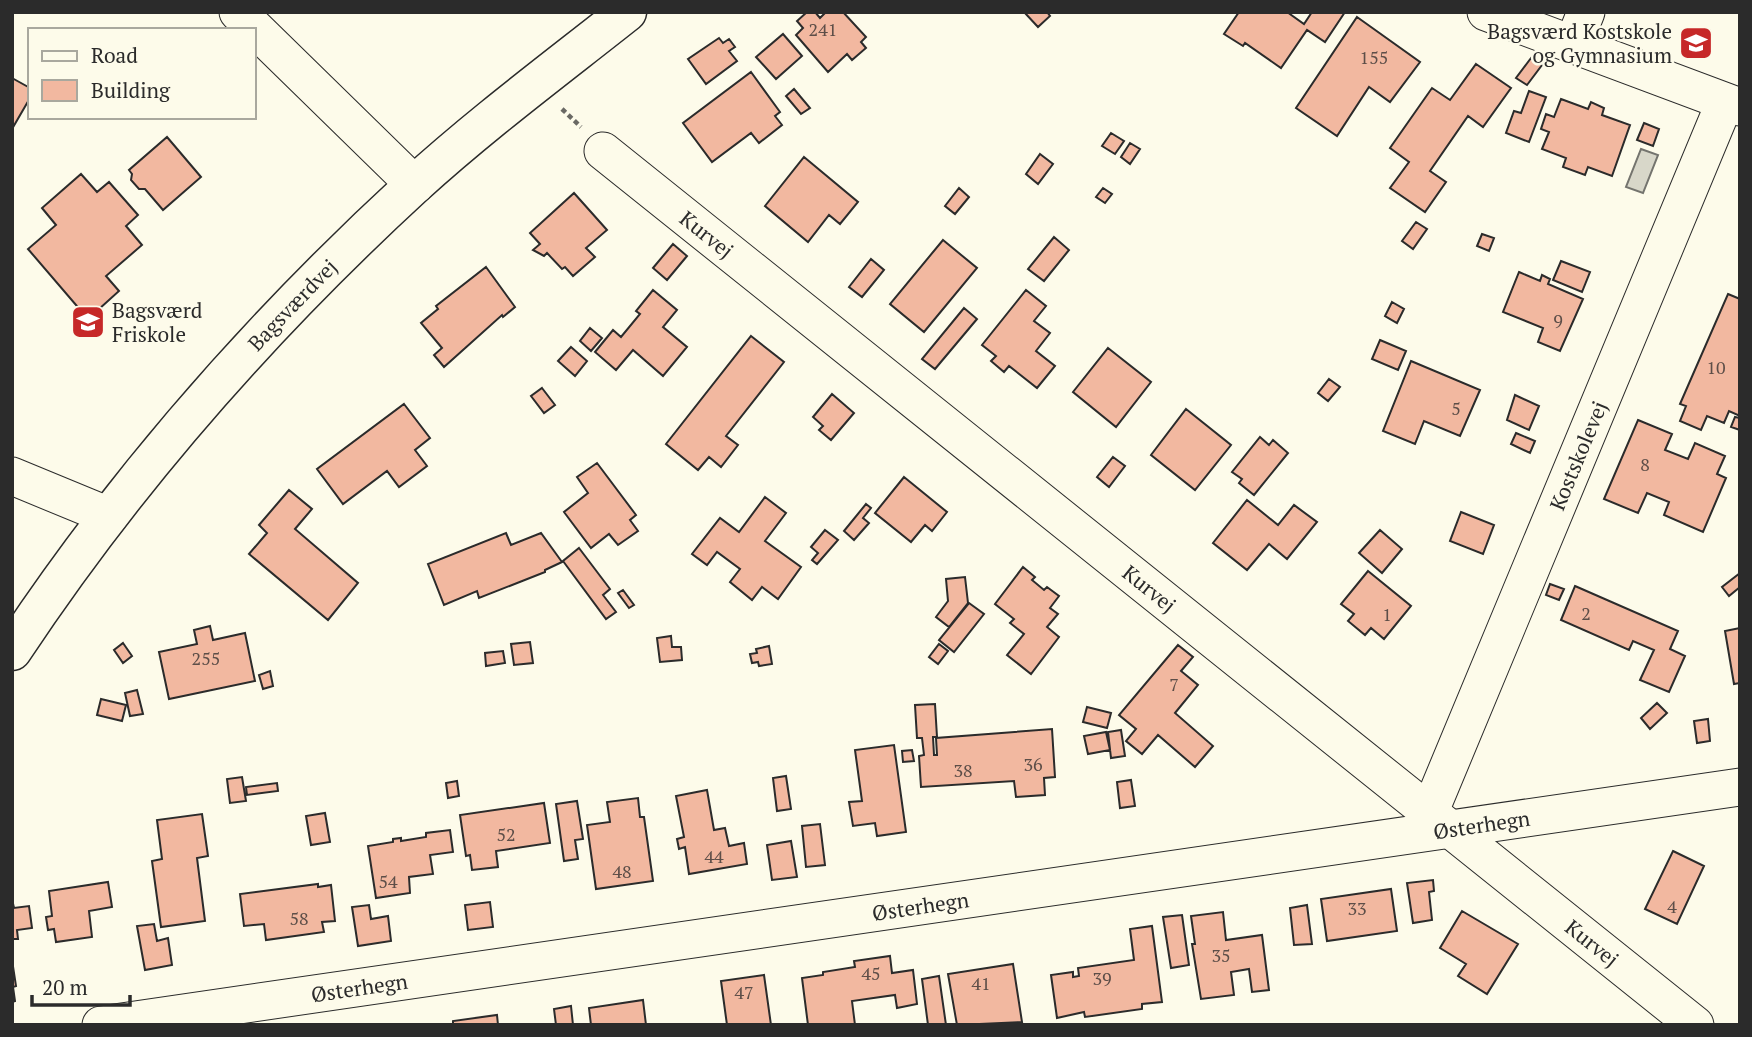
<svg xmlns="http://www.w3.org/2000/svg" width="1752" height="1037" font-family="'PT Serif',serif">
  <rect width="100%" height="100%" fill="#fdfbea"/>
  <path fill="#d8d7c9" stroke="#74746e" stroke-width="2" d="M1641,149l17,6 -15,38 -17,-6z"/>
  <path fill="#f2b8a0" stroke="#2b2b2b" stroke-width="2" d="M807,12h8l5,6 6,-6h17l23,25 -5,5 5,6 -14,12 -5,-6 -19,18 -32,-37 7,-7 -6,-7z
    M1024,12h23l3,4 -12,11z
    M1239,12h48l17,12 8,-12h33l-20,30 -18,-12 -26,38 -36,-25 -2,3 -19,-12z
    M1357,17l63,45 -30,40 -21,-15 -32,49 -41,-28z
    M783,34l19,22 -26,23 -20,-22z
    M719,38l4,5 6,-4 6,8 -6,4 8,10 -31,23 -18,-25z
    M1531,58l11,7 -15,20 -11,-7z
    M1476,64l35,24 -28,39 -15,-11 -38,55 16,11 -21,30 -35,-24 19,-26 -19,-14 42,-60 18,12z
    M751,72l29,40 -5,4 7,9 -23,18 -8,-10 -39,29 -29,-39z
    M12,78l18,10v10l-18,31z
    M794,89l16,19 -9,6 -15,-18z
    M1529,91l17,6 -17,45 -23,-9 8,-22 7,2z
    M1561,99l27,10 3,-7 13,6 -2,7 28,10 -18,51 -24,-9 -3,8 -22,-8 3,-9 -24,-9 7,-17 -8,-3 5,-15 8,3z
    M1644,123l15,6 -6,17 -16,-6z
    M1111,133l13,8 -9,13 -13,-8z
    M167,137l34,40 -38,33 -18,-21h-6l-8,-9 1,-6 -3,-4z
    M1130,143l10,6 -10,15 -9,-7z
    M1040,154l13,10 -15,20 -12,-10z
    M804,157l54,45 -18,22 -11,-9 -21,27 -43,-36z
    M81,174l16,18 12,-10 29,33 -12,11 16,19 -36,31 13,15 -31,28 -60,-70 28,-24 -14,-17z
    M959,188l10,9 -14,17 -10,-8z
    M1103,188l9,6 -7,9 -9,-6z
    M574,193l33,37 -21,18 9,9 -22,19 -8,-9 -3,2 -15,-16 -3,3 -11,-6 7,-6 -10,-11z
    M1416,222l11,7 -14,20 -11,-8z
    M1482,234l12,4 -5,13 -12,-5z
    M1054,237l15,13 -25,31 -16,-12z
    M943,240l34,28 -53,64 -34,-28z
    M673,244l14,12 -20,24 -14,-12z
    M871,259l13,11 -22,27 -13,-10z
    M1561,261l29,11 -8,20 -29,-12z
    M486,267l29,40 -12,10 -1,-2 -58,52 -10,-12 8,-7 -21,-25 17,-14 -2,-3z
    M1519,272l21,9 2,-6 8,4 -2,5 35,15 -23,52 -22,-9 5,-14 -40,-16z
    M653,290l24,20 -14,17 24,20 -24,29 -30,-26 -17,20 -21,-18 18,-22 8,7 19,-23 -4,-3z
    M1026,290l20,16 -12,15 16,12 -14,18 19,15 -18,22 -28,-22 -5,6 -13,-11 5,-5 -14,-11z
    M1728,294l12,5v117l-11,-5 -5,12 -17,-7 -6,14 -21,-9 6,-15 -6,-2z
    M1392,302l12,7 -7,14 -12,-7z
    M964,308l13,11 -42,50 -13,-10z
    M590,328l12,10 -11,13 -11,-10z
    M751,336l33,26 -58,74 12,9 -17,22 -12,-10 -11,13 -32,-26z
    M1380,340l26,11 -8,19 -26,-11z
    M571,347l16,14 -12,15 -17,-15z
    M1108,348l43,34 -35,45 -43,-35z
    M1411,361l69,29 -20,46 -36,-15 -9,23 -32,-13z
    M1329,379l11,8 -12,14 -10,-8z
    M542,388l13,17 -11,8 -13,-17z
    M832,394l22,19 -23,27 -12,-10 4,-4 -10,-9z
    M1515,395l24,11 -10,24 -22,-10z
    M404,404l26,34 -15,12 12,16 -28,21 -12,-16 -44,33 -26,-35z
    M1186,409l45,36 -36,45 -44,-35z
    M1735,417l5,1v12l-9,-3z
    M1638,420l34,14 -7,16 23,9 7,-16 30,13 -8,18 9,4 -23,54 -39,-17 5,-13 -22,-9 -9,20 -34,-14z
    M1516,433l19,8 -5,12 -19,-9z
    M1260,437l9,8 4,-5 15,13 -34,42 -15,-12 3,-4 -10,-7z
    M1113,457l12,9 -16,21 -12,-10z
    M597,463l39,52 -6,5 8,11 -20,14 -9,-11 -18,14 -27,-36 24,-19 -11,-16z
    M904,477l43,35 -15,19 -7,-6 -14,17 -36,-29z
    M289,490l23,19 -17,20 63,54 -30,37 -79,-66 18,-21 -8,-8z
    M765,497l21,16 -21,28 36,26 -23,32 -16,-12 -10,13 -22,-18 10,-13 -23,-17 -10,13 -15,-11 28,-36 19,14z
    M1247,500l31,25 16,-20 23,17 -30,37 -18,-15 -22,26 -34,-27z
    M866,504l5,4 -8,10 6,5 -15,17 -10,-9z
    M1461,512l33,13 -11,29 -33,-13z
    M825,530l13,10 -21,24 -5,-4 6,-7 -7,-6z
    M1380,530l22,19 -20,24 -23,-20z
    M506,533l5,12 30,-12 21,29 -17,8v2l-66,26 -2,-7 -33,14 -16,-41z
    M579,548l31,41 -7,6 13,17 -10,7 -43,-58z
    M1023,567l12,10 -3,3 12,10 3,-3 12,9 -9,12 8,6 -11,13 12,10 -28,37 -24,-19 17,-21 -14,-11 4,-4 -19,-15z
    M1368,571l43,35 -27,33 -13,-11 -6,7 -17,-14 6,-7 -13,-10z
    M1740,573v14l-11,9 -7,-9z
    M965,577l3,26 -19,24 -13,-10 12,-16 -2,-22z
    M1550,584l14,5 -5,11 -13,-5z
    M1575,586l103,45 -8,18 15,7 -16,36 -29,-12 14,-30 -21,-9 -4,9 -68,-30z
    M623,590l11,15 -5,3 -11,-15z
    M969,603l15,11 -30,38 -15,-12z
    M210,626l3,14 32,-7 10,48 -86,18 -10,-47 38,-8 -3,-14z
    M1740,628v55l-6,1 -9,-53z
    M671,636l1,11h9l1,13 -22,2 -3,-24z
    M530,642l3,21 -19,2 -3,-21z
    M123,643l9,13 -9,7 -9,-13z
    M939,644l9,7 -10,13 -9,-7z
    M1178,645l15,12 -12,14 17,14 -23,28 38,33 -18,21 -37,-32 -16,19 -16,-13 10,-12 -17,-14z
    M769,646l3,18 -13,2 -1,-4 -6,1 -2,-9 7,-1 -1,-4z
    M503,651l2,12 -19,3 -1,-13z
    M270,671l3,15 -10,3 -4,-14z
    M137,690l6,24 -13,2 -5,-23z
    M101,699l25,6 -4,16 -25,-6z
    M1657,703l10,10 -17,16 -9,-11z
    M935,704l2,33h-4l1,18h3l-1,-17 116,-9 3,48 -11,1 1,17 -29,2 -2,-16 -93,6 -2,-31 5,-1 -2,-17h-5l-2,-33z
    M1087,707l24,6 -4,15 -24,-6z
    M1708,719l2,22 -13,2 -3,-22z
    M1121,730l4,26 -14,2 -3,-26z
    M1106,732l4,18 -22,4 -4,-18z
    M894,745l12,87 -29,4 -2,-13 -22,3 -4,-24 13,-1 -7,-51z
    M912,750l2,11 -11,1 -1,-11z
    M786,776l5,33 -14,2 -4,-33z
    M242,777l4,24 -16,2 -3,-24z
    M1131,780l4,26 -15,2 -3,-26z
    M457,781l2,15 -11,2 -2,-15z
    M277,783l1,8 -31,4 -1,-8z
    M707,790l7,40 11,-2 4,18 15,-3 3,21 -58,10 -4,-27 -6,2 -2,-10 7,-2 -8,-41z
    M638,798l2,19h4l9,64 -57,8 -9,-64 23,-3 -3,-20z
    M577,801l6,38 -8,1 3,19 -14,2 -8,-57z
    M544,803l6,40 -54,8 2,16 -26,3 -2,-15 -4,1 -6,-41z
    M325,813l5,29 -19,3 -5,-29z
    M202,814l6,42 -11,2 8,63 -44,6 -9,-66 10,-2 -5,-39z
    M820,824l5,41 -19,2 -4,-41z
    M450,830l3,22 -23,3 3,19 -24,3 1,16 -34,5 -8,-52 25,-4v-3l8,-1v3l25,-4v-4z
    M791,841l6,36 -25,3 -5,-35z
    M1673,851l31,15 -27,58 -32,-15z
    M1433,880l1,11 -5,1 3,28 -19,3 -6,-40z
    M108,882l4,25 -23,4 3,26 -36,5 -2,-13 -6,1 -2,-13 6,-1 -3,-25z
    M318,884v3l13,-2 4,36 -13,1 2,10 -58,8 -2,-16 -20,2 -4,-32z
    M1391,889l6,42 -70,10 -6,-42z
    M12,899l2,9 15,-2 3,22 -15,2 1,9h-6z
    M490,902l3,25 -25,3 -3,-25z
    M369,905l2,14 17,-3 3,25 -33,5 -6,-39z
    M1307,905l5,39 -18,1 -4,-37z
    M1462,911l56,33 -31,50 -29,-18 8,-12 -26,-16z
    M1223,912l3,28 36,-5 7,55 -17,2 -3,-23 -18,3 3,23 -33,4 -9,-55h3l-4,-28z
    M1182,915l7,50 -18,3 -8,-51z
    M154,924l3,17 11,-3 4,27 -27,5 -8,-44z
    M1152,926l10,76 -20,2v5l-57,8 -1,-5 -27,6 -6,-43 22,-3v5l6,-1 -1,-8 56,-8 -4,-31z
    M890,956l2,17 21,-3 4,34 -20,4 -2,-13 -43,6 3,24h-47l-6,-47 21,-3v-3l32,-5 -1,-6z
    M12,960l4,26 -3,1 2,14 -3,1z
    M1013,964l9,58 -65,3 -9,-51z
    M764,975l7,50h-44l-6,-44z
    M939,976l7,49h-18l-6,-46z
    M643,1000l3,25h-55l-2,-17z
    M571,1006l2,19h-17l-2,-16z
    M497,1015l1,10h-45v-4z"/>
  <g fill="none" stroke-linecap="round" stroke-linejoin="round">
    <g stroke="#2b2b2b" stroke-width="39">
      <g id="minor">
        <path d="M238,12l177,173"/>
        <path d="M1486,12l254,95"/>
        <path d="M1573,45l13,-33"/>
        <path id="s1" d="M603,151l1092,874"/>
        <path d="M12,476l97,40"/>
        <path id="s2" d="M1430,811l295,-709"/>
        <path id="s3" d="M101,1025l1639,-238"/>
      </g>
    </g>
    <g stroke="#2b2b2b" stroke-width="41">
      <g id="major">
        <path id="s4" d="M12,651c112,-169 251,-327 401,-465 68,-62 142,-117 214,-174"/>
      </g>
    </g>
    <path stroke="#6a6964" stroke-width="4.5" stroke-dasharray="5 3.5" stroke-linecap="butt" d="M562,109l19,18"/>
    <use href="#minor" stroke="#fdfbea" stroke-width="37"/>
    <use href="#major" stroke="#fdfbea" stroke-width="38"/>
  </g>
  <defs>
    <g id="school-square" transform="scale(1.75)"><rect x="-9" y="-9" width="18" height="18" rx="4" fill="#c62828" stroke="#fdfbea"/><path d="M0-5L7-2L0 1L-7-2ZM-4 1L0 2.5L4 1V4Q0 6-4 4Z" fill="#fff"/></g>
  </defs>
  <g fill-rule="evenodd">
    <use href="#school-square" x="1696" y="43"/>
    <use href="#school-square" x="88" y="322"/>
  </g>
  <g text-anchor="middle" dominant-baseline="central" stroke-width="5" stroke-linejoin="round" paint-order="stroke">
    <g font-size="18" fill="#5d4e48">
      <text x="823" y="29">241</text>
      <text x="1374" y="57">155</text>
      <text x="1558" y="320">9</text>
      <text x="1716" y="367">10</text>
      <text x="1456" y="408">5</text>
      <text x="1645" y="464">8</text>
      <text x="1586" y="613">2</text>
      <text x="1387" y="614">1</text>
      <text x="206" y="658">255</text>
      <text x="1174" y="684">7</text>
      <text x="1033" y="764">36</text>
      <text x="963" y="770">38</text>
      <text x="506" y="834">52</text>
      <text x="714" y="856">44</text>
      <text x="622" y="871">48</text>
      <text x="388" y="881">54</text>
      <text x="1672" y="906">4</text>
      <text x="1357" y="908">33</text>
      <text x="299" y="918">58</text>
      <text x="1221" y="955">35</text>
      <text x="871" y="973">45</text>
      <text x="1102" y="978">39</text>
      <text x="981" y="983">41</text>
      <text x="744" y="992">47</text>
    </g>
    <g font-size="21" fill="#2b2b2b" stroke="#fdfbea" text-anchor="end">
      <text x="1672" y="31">Bagsværd Kostskole<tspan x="1672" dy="24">og Gymnasium</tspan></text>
      <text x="112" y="310" text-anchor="start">Bagsværd<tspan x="112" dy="24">Friskole</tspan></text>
    </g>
    <g font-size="21" fill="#2b2b2b" stroke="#fdfbea">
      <text stroke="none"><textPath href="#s1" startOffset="133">Kurvej</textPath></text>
      <text stroke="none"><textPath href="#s4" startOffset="446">Bagsværdvej</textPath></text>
      <text stroke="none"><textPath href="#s2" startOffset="385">Kostskolevej</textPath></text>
      <text stroke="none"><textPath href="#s1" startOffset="700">Kurvej</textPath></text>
      <text stroke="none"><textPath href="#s3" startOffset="1395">Østerhegn</textPath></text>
      <text stroke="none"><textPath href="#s3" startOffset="828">Østerhegn</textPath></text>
      <text stroke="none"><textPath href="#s1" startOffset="1267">Kurvej</textPath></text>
      <text stroke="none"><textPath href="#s3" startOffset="261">Østerhegn</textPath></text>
    </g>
  </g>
  <rect width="1752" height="1037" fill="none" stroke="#2b2b2b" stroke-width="28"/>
  <rect x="28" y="28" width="228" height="91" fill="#fdfbea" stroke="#a9a89e" stroke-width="2"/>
  <rect x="42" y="51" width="35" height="10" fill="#fdfbea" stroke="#a9a89e" stroke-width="2"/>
  <text x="91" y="63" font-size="21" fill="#2b2b2b">Road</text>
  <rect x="42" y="80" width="35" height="21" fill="#f2b8a0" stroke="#a9a89e" stroke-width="2"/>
  <text x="91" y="98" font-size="21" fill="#2b2b2b">Building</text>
  <path d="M32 995v10h98v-10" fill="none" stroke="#2b2b2b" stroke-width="3.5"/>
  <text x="42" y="995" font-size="21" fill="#2b2b2b" stroke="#fdfbea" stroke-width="5" paint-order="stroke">20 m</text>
</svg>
